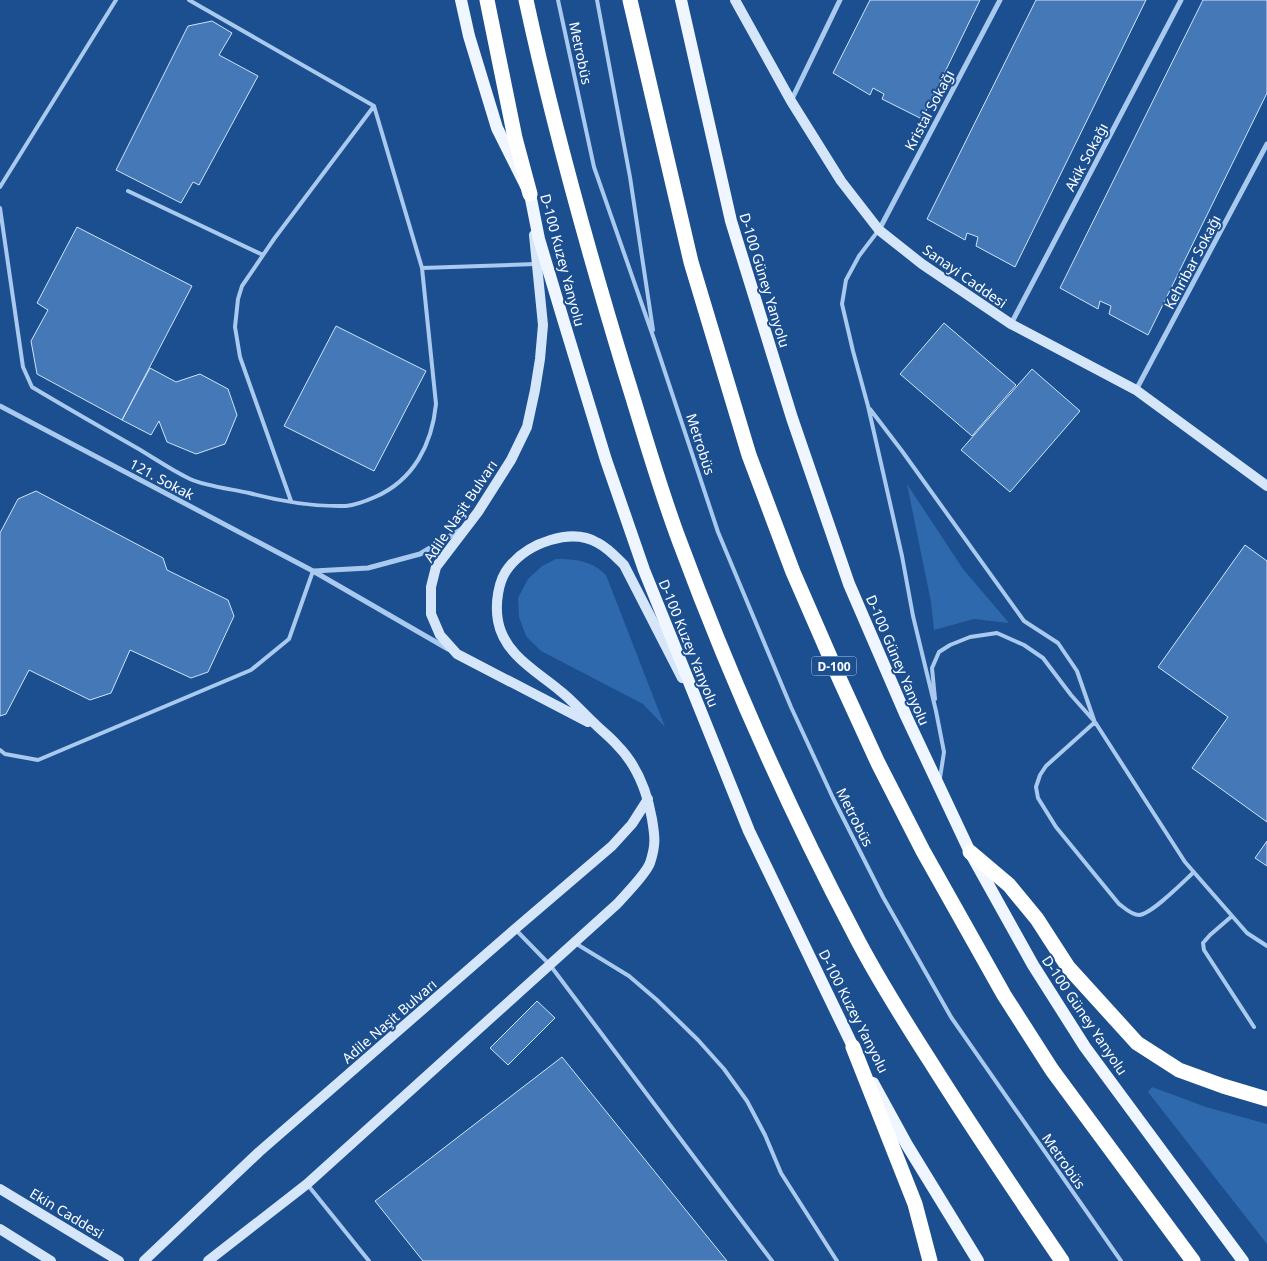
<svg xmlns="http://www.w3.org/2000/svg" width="1267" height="1261" font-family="'Noto Sans',sans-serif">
  <rect width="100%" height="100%" fill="#1b4f8f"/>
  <path fill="#2e69ad" d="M907,484l56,85 46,54 -35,-4 -40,11 -3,-28z
    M556,559c20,0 36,2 50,16l59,152 -22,-23 -102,-53 -15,-15 -7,-19 -1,-19 10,-19 14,-13z
    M1152,1087l54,20 61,17v120l-119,-152z"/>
  <path fill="#4478b7" stroke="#cfe3fa" d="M870,0h110l-58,119 -40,-20 2,-5 -11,-6 -3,7 -37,-22z
    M1036,0h110l-131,267 -39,-21 2,-9 -11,-4 -2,7 -38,-21z
    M1203,0h64v93l-119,242 -39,-21 2,-8 -11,-5 -2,8 -38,-21z
    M212,21l20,12 -13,22 39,21 -59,109 -6,-3 -12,21 -65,-33 72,-144z
    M77,227l115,59 -70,134 -85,-46 -6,-33 17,-31 -11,-7z
    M944,323l72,62 -44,51 -72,-62z
    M336,326l90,45 -52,100 -90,-45z
    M150,368l26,14 24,-8 28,15 9,26 -12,29 -29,10 -29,-12 -8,-21 -8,14 -29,-15z
    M1032,369l48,42 -70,81 -49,-42z
    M36,491l127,67 4,12 61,30 6,16 -26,56 -17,6 -61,-28 -19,43 -21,7 -61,-30 -23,44 -6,2v-183l18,-34z
    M1245,545l22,16v261l-75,-54 36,-51 -70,-50z
    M1267,841v25l-12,-8z
    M537,1001l18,17 -47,47 -18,-17z
    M562,1057l165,204h-304l-48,-60z"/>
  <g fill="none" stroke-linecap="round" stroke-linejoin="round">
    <path stroke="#a9c9ee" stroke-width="4" d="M558,0l36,167 60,172 64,193 73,175 42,91 50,99 68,120 170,244
      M597,0l33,177 23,153
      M0,187l116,-187
      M128,191l135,64
      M0,208l23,159 9,20c35,21 70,41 105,61 17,10 34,22 53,31 15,7 41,10 59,14 30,8 65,14 97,13 10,-1 20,-5 29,-9 39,-17 57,-53 61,-93l-14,-136 -48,-162 -185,-106
      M878,231l-19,25 -13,24 -4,24 11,47 15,55 34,150 11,60 23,95 8,41 -4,26
      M422,268l113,-4
      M870,409l32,42 122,170 34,22 19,28 17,49
      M291,501l-51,-144 -5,-30 3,-28 4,-13 32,-47 100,-133
      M935,699l-3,-31 7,-16 11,-7 20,-8 27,-4 27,12 19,13 28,37 24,27 90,140 62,71 20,13
      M1095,722l-49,44 -6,9 -4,12 2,11 18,29 63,77c6,4 12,11 20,11 13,-1 44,-33 55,-43
      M0,750l5,4 33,6 213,-90 38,-31 24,-68
      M1232,916l-22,19 -7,8 1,7 50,77
      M515,929l35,36 222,296
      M575,943l54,33 28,24 41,40 26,29 23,32 18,34 16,38 56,88
      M307,1184l62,77"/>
    <path stroke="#a9c9ee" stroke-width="5" d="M791,101l49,-101
      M879,230l121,-230
      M1011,324l170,-324
      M1136,390l131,-246
      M0,406l313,165 135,78
      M314,571l54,-3 52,-14 42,-25"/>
    <path stroke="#d6e6fa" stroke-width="10" d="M735,0l56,101 50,80 38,49 43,34 89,60 125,66 131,96
      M534,235l9,90 -3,34 -5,31 -8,37 -16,33 -33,52 -42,55 -5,20v27l9,21 17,19 131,68
      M0,1189l119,72
      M0,1229l51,32
      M144,1261l115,-109 256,-223 97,-83 20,-22 16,-25
      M208,1261l99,-77 310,-280c8,-9 29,-30 33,-41 6,-18 5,-26 2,-44 -5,-28 -15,-54 -35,-74 -7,-8 -15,-14 -22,-21 -12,-11 -23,-24 -36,-34 -23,-19 -55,-36 -61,-69 -3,-17 0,-41 11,-54 19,-24 62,-40 89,-24 10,5 18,14 26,22l58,113"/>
    <path stroke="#f0f6ff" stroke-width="12" d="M461,0l8,36 28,92 33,66 9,45 24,80 43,141 38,110 105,261 108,224
      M681,0l50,221 61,197 57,166 57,132 64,136 63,113 52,82 158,214
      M873,1083l34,62 71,116"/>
    <path stroke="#fff" stroke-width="15" d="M487,0l28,138 15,56
      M526,0c27,125 61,247 98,369 18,57 34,115 55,171 50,135 108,266 175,393 23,45 51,89 78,131 42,67 86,132 130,197
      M630,0l61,262 58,193 44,117 47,108 38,83 45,88 81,144 48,75 141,191
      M970,852l39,33 28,34 31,48 69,76 42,27 44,16 44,13
      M853,1047l62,157 15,57"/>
  </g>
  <g text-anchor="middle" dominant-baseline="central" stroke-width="4" stroke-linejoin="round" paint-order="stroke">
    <rect fill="#1b4f8f" stroke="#bbcadd" stroke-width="1" x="811.5" y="656.5" width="45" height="19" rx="4"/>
    <g font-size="12" font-weight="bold" fill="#fff">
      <text x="834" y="666">D-100</text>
    </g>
    <g font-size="14" fill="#fff" stroke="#1b4f8f">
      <text transform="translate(581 53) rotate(78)">Metrobüs</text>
      <text transform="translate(929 110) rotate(-62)">Kristal Sokağı</text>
      <text transform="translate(1086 157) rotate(-62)">Akik Sokağı</text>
      <text transform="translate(563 260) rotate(75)">D-100 Kuzey Yanyolu</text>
      <text transform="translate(1192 262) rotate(-62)">Kehribar Sokağı</text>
      <text transform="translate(965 276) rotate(35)">Sanayi Caddesi</text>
      <text transform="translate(765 280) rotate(73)">D-100 Güney Yanyolu</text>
      <text transform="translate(701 444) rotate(72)">Metrobüs</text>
      <text transform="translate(162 479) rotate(28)">121. Sokak</text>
      <text transform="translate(460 511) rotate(-56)">Adile Naşit Bulvarı</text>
      <text transform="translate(689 643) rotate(68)">D-100 Kuzey Yanyolu</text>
      <text transform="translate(898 660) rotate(67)">D-100 Güney Yanyolu</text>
      <text transform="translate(855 817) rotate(63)">Metrobüs</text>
      <text transform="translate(854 1011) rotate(63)">D-100 Kuzey Yanyolu</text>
      <text transform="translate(1085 1015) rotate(56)">D-100 Güney Yanyolu</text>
      <text transform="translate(389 1021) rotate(-41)">Adile Naşit Bulvarı</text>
      <text transform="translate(1064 1161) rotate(55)">Metrobüs</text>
      <text transform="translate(67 1213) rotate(31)">Ekin Caddesi</text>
    </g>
  </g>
</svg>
